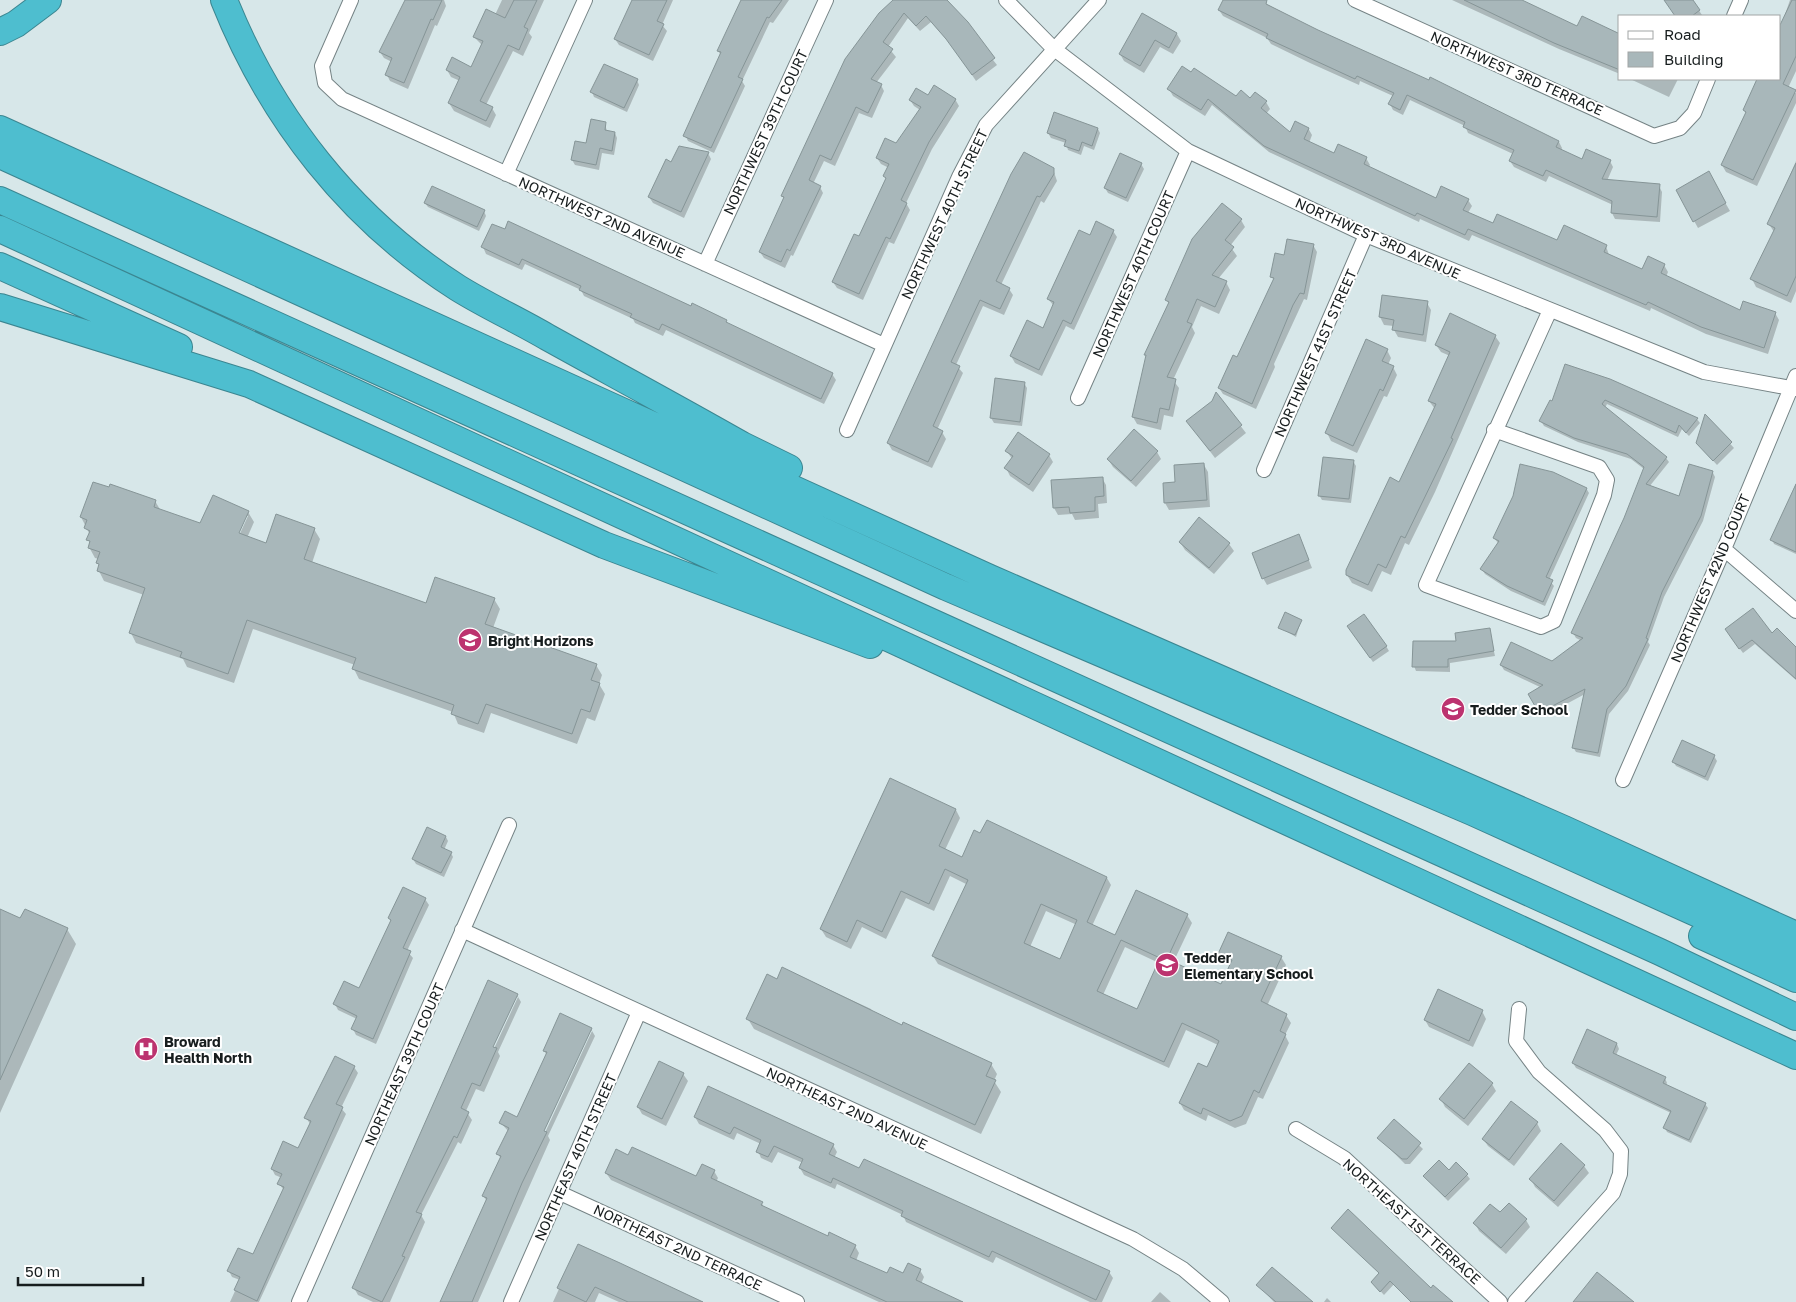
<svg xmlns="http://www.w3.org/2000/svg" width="1796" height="1302" font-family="'Golos Text',sans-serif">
  <rect width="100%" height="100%" fill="#d7e7e9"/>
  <path fill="#0003" fill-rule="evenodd" d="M406,0h38l2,6 -9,20 -2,-1 -27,64 -18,-8 -3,-6 5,-13 -8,-4 -4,-6z
    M502,0h42l-15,33 3,4 -9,19 -10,-5 -27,54 6,3 4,7 -6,13 -36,-17 -5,-8 11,-22 -9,-4 -4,-7 25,-2 11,-22 -9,-9 21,-22z
    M633,0h40l-11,25 5,6 -14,30 -34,-16 -4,-6z
    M742,0h47l-16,23 -3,-1 -28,59 3,5 -31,67 -26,-12 -3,-6 36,-80 -3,-4z
    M895,0h51l51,65 -21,16 -24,-36 -21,-23 -11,9 -12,-13 -20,29 8,10 -20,26 5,2 3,6 -12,27 -13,-5 -24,53 -11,-5 -11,23 7,3 3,6 -30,63 -2,-1 -6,13 -21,-10 -4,-6 25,-52 -3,-4z
    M1224,0h35l59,31 241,111 3,6 -1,3 21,10h28l3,6 -6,14 52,5 3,6 -2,30 -45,-3 -3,-6 1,-8 -64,-29 -3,6 -32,-15 -4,-6 3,-7 -45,-21 -3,-7 -55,-26 -7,15 -10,-5 -3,-6 3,-8 -33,-15 -1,4 -49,-22 -39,-19 -4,-6 -44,-22 -4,-6z
    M1452,0h66l60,27 42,12v35l-61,-25z
    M1665,0h27l10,15 -26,1z
    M1790,0h6v71l-8,17 8,5v10l-39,83 -31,-14 -4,-7 24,-51 -2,-4 14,-31h22v-50z
    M1143,14l34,20 4,7 -8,13 -13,-7 -16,26 -20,-12 -4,-7z
    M1630,79h48l-9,18z
    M637,80l2,5 -12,27 -33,-15 -2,-5z
    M1169,89l97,13 4,7 -4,5 24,20 18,-6 4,7 -3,8 26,12 31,3 4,7 -2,3 68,31 32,1 4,6 -4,7 26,12 64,17 48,4 3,9 34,16 21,-6 4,7 -2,5 74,35 35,1 4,7 -11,34 -62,-20 -55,-26 -1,3 -178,-76 -3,6 -49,-22 -1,3 -150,-70 -57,-47 -7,11 -32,-20z
    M928,97l27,2 4,7 -27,43 -26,54 4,7 -16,34 -5,-2 -26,58 -26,-12 -4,-6 26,-45 27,-58 -1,-3 4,-8 -8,-4 -4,-6 20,-13 23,-35 -6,-4 -4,-6z
    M605,123l2,9 8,1 2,5 -3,17 -12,-2 -3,17 -24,-5 -3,-5z
    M1098,129l2,4 -6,17 -10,-4 -3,9 -13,-5 -2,-7 -15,-5 -3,-5z
    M708,153l3,6 -27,59 -31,-15 -4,-6 23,-34z
    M1796,161v130l-5,12 -35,-16 -4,-8 22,-47 -5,-8z
    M1141,164l3,5 -16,33 -20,-9 -3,-5z
    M1053,169l4,12 -13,22 -3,-2 -40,84 8,4 4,6 -9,20 -21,-9 -27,59 7,8 -26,57 5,2 4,7 -14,29 -40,-18 -4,-7z
    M1708,173l22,38 -32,17 -21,-38z
    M425,203l59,8 2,5 -7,15 -51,-24z
    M1241,220l4,7 -15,19 7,10 -19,23 8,3 4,8 -11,24 -18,-8 -9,21 3,6 -22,47 6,8 -6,29 -9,-2 -3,15 -24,-6 -4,-7 14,-60 -2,-2 24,-51 -2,-4z
    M1113,231l4,6 -43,93 -8,-4 -24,50 -27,-13 -4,-7 32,-27 11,-23 -6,-7 43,-63z
    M1313,245l4,7 -10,48 -3,-1 -30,65 1,3 -19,42 -33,-15 -4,-6 19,-29 36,-78 -2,-4 13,-21z
    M483,247l162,39 81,35 3,4 103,49 4,6 -12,24 -158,-74 -3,6 -28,-13 -2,-4 -49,-23 -3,-6 -56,-26 -3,6 -36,-16z
    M1427,303l4,7 -5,32 -28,-5 -4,-7v-4l-10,-1 -4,-8z
    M1495,336l5,7 -65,149 -26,53 -4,-2 -14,32 -9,-4 -10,21 -20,-9 -5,-8 53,-91 35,-75 -6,-8 21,-45 -9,-4 -5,-7z
    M1387,350l4,8 -3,7 5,2 4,8 -10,22 -3,-1 -27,57 -26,-12 -4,-8z
    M1565,366l132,53 3,4 -11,13 -7,-7 -4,8 -71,-33 -2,4 61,50 3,4 -20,25 31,11 33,-25 2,4 -12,44 -39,76 -16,45 2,3 -22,46 -19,23 -9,43 -24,-5 -3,-5 12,-53 -43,23 -12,-23 12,-6 -38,-18 -3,-5 51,-2 30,-22 -6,-3 -3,-5 52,-114 19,-50 -13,-10 -53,-17 -34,-16 -3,-5 12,-18z
    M1024,383l3,5 -5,38 -28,-3 -3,-5z
    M1216,394l30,39 -31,25 -27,-36 25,-20z
    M1706,417l28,31 -17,17 -20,-22z
    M1007,451l42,4 4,7 -20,30 -23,-16 -4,-8 6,-9z
    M1157,452l4,7 -25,28 -23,-20 -5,-8z
    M1353,461l3,5 -5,37 -29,-3 -3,-5z
    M1204,465l4,7 2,35 -41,3 -4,-7 11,-20z
    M1102,478l4,7 1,18 -9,1 1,14 -24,2 -3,-6 -14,1 -4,-7z
    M1796,483v71l-22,-10 -2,-5z
    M1586,488l3,5 -40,87 5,6 -9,20 -34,-15 -26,-17 -3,-5 16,-26 -4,-5z
    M155,501l6,10 40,14 47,-13 6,10 -7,16 20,7 47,-16 6,10 -8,24 115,41 67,-5 6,10 -7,19 103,37 6,10 -3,9 6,10 -10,27 -8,-3 -10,26 -86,-31 -7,20 -26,-9 -5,-12 -94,-33 -5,-10 1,-4 -102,-36 -19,54 -47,-16 -4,-8 -47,-16 -5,-10 13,-38 -40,-14 -5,-10v-12l-4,-1 -6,-11 1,-12 -9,-18zM245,516h3l-11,24 -2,-1z
    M1180,542l49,2 5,7 -20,23 -29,-24z
    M1302,543l10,25 -45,17 -4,-7z
    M1301,621l-5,16 -17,-10z
    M1489,629l6,27 -45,7v9l-34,-1 -2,-5 44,-24z
    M1777,630l19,17v33l-41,-36 -12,9 -14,-19 43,1z
    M1351,631l35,15 3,5 -16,11z
    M1714,756l3,5 -9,20 -32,-15 -3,-5z
    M956,810l4,8 -15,32 18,9 144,19 4,7 -19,41 23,11 72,-22 5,8 -19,40 49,23 10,-21 -8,-4 -5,-7 62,3 5,8 -19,41 19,9 5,8 -6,12 4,8 -26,56 -5,-2 -12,27 -11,4 -27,-13 -2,6 -22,-11 -4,-7 27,-35 11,-23 -32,-15 -17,38 -231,-104 -5,-8 35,-71 -18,-9 -16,35 -28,-13 -20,41 -24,-12 -11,22 -25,-12 -5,-8zM1046,911l31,14 -16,36 -31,-14zM1125,947l34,16 -22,48 -34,-16z
    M446,837l2,4 -4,9 7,3 2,4 -9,20 -28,-13 -3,-5z
    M425,899l4,6 -22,46 6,7 -37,86 -20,-9 -3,-6 4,-10 -19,-9 -3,-6 25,-14 31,-68 -2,-4z
    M0,910l20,9 47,10 9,15 -76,169z
    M783,968l88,41 2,4 118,51 6,10 -3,7 7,11 -20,42 -227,-105 -6,-10 29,-38z
    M489,982l28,13 4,7 -23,50 2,4 -16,36 -8,-3 -10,22 6,9 -11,24 -3,-2 -37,73 4,7 -35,80h-17l-15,-7 -4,-7zM515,997h3l-26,56 -2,-1z
    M1482,1011l4,8 -13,28 -44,-20 -4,-7z
    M591,1029l4,7 -47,100 2,4 -72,162h-37l46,-101 -4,-5 18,-37 -3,-5 11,-22 -9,-10 17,-3 30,-64 -3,-4zM589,1031h3l-49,106 -3,-1z
    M1588,1031l29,13 2,5 -3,6 49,23 2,5 -1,2 39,19 3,4 -17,35 -24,-11 -2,-4 6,-15 -95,-45 -3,-5z
    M354,1067l4,6 -17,35 5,6 -87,188h-29l10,-22 -8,-3 -3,-6 24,-15 31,-66 -5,-6 3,-6 -7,-3 -3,-6 27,-19 12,-25 -5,-7z
    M683,1074l5,7 -22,45 -24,-12 -4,-7z
    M1492,1084l4,7 -28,35 -23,-19 -4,-8z
    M695,1117l138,28 4,7 -3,6 275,114 4,6 -11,24h-12l-94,-45 -3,6 -87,-41 -3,-7 -66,-31 -2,5 -31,-14 -4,-7 3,-5 -25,-11 -6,11 -11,-5 -3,-7 3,-7 -24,-11 -3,7 -35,-16z
    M1394,1121l29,28 -13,15h-5l-26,-26z
    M1537,1123l4,8 -27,35 -26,-20 -5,-7z
    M1561,1145l23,21 5,7 -31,34 -23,-20 -4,-8z
    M629,1156l68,22 17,-7 4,7 -2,4 46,21 2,5 64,29 27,9 4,7 -3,8 31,14h17l16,-5 4,7 -3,7 39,18h-81l-268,-122 -5,-7z
    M1449,1171l18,4 3,4 -22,22 -23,-24z
    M1500,1214l26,6 4,7 -24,27 -27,-23 -4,-8z
    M1333,1228l75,41 -24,26 -12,-13 8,-8z
    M579,1245l123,57h-83l-20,-9 -4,9h-42z
    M1258,1285l53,17h-37z
    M1160,1292l11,10h-20z
    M1327,1298l4,4h-7z"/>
  <path fill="#a8b7ba" stroke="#869597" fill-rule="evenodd" d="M405,0h37l-9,20 -2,-1 -27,64 -19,-8 7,-17 -13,-6z
    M514,0h23l-13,27 4,2 -9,21 -11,-5 -28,56 13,6 -7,14 -38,-18 12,-26 -14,-7 6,-13 19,10 12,-26 -10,-4 13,-28 19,9z
    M632,0h35l-10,21 7,3 -15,31 -35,-16z
    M741,0h41l-13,18 -2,-1 -29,60 5,2 -32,69 -28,-12 38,-84 -4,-1z
    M893,0h54l21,22 27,36 -23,17 -26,-36 -20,-23 -10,10 -12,-13 -21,29 10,7 -22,30 11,5 -14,29 -12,-6 -25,53 -11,-5 -11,25 12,6 -31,65 -3,-2 -6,13 -22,-10 25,-55 -3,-1 64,-137 34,-46z
    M1223,0h44l-1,4 52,26 111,50 1,-3 129,64 -3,6 26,12 4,-10 25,11 -9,19 58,5 -3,33 -46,-4 1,-12 -66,-31 -3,6 -34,-15 5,-11 -51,-23 2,-5 -58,-27 -7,15 -12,-6 6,-11 -37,-17 -2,3 -89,-41 2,-4 -50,-24z
    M1464,0h58l55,26 5,-10 38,18v36l-66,-27z
    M1664,0h29l7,10 -8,6h-17z
    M1792,0h4v56l-13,28 13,6 -43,90 -32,-15 25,-53 -3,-2 14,-31h23v-54z
    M1142,13l35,20 -8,15 -14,-8 -15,26 -21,-12z
    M604,64l34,15 -14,29 -34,-16z
    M1182,66l9,6 3,-4 42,28 5,-6 9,8 5,-6 12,9 -6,7 29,24 5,-11 14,7 -5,11 30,14 4,-9 29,13 -3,7 72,34 5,-12 28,13 -6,11 30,13 4,-9 60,26 7,-15 43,20 -3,7 38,17 6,-13 17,8 -4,9 79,37 3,-9 33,11 -12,36 -63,-21 -53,-25 -2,3 -178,-76 -3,6 -48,-22 -2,3 -151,-70 -56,-47 -7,11 -34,-21z
    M934,85l22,14 -27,43 -28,58 6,3 -17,36 -4,-2 -27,57 -27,-12 22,-48 5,2 27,-58 -3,-2 6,-12 -13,-6 9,-20 11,5 25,-36 -12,-7 7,-12 12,7z
    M1054,112l44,16 -6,18 -10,-4 -3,9 -15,-5 2,-6 -19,-7z
    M591,119l15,3 -1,8 10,2 -3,19 -12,-3 -4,17 -25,-5 4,-19 11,2z
    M679,146l30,6 -28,60 -33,-15 18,-38 5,3z
    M1024,152l30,16v6l-14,23 -3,-1 -41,85 14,7 -10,21 -20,-9 -29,62 9,4 -27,60 10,5 -15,31 -41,-19 124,-269z
    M1120,153l22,10 -16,35 -22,-10z
    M1796,163v113l-9,20 -37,-17 25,-51 -8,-4z
    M1709,171l17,32 -33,19 -17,-32z
    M432,186l53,24 -8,17 -53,-24z
    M1222,203l20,16 -17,21 9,7 -22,28 15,6 -12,26 -18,-8 -10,23 5,2 -25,53 9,2 -7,31 -9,-2 -3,15 -25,-6 14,-62h-2l25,-53 -4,-2 27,-61z
    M508,221l183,85 1,-3 35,17 -1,2 107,51 -12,26 -159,-75 -3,6 -29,-13 2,-3 -53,-24 2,-4 -59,-27 -3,6 -38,-18 11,-23 13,5z
    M1096,221l18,9 -43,94 -8,-4 -24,50 -29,-14 17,-36 16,8 11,-26 -7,-3 32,-69 11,5z
    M1287,239l27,5 -10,50 -4,-1 -7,12 -41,99 -34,-16 15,-33 4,2 37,-79 -4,-1 5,-24 9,2z
    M1382,295l46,6 -5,34 -31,-5 2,-10 -15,-3z
    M1450,313l46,22 -45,103 2,1 -48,99 -4,-2 -15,32 -8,-4 -10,21 -22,-10v-5l44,-93 9,5 37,-78 -8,-3 22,-49 -15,-7z
    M1366,339l22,10 -6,12 12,5 -11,25 -3,-2 -27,57 -28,-13z
    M1565,364l45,15 88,39 -12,15 -7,-8 -3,8 -71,-33 -3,4 65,53 -21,27 33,12 10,-32 24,7 -12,45 -39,76 -16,46 2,1 -22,47 -19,23 -9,44 -26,-5 13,-59 -46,24 -11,-19 15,-9 -43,-20 11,-23 41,19 31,-23 -12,-5 53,-115 20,-51 -17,-13 -53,-16 -35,-17 11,-21 2,1z
    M995,378l30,4 -5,40 -30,-4z
    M1216,392l26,33 -32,26 -24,-30 26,-20z
    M1705,414l27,28 -19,19 -17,-18z
    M1134,429l24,22 -27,30 -24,-22z
    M1018,432l32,22 -21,31 -25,-17 9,-12 -8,-5z
    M1323,457l31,3 -5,39 -31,-3z
    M1204,463l3,37 -43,3 -1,-20 12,-1 -1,-17z
    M1520,464l33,8 34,16 -41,89 7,3 -10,22 -36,-16 -27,-17 19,-28 -6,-3 20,-42z
    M1103,477l1,19 -9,1v14l-25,2 -1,-6 -16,1 -2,-28z
    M93,482l16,5 1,-3 46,16 -2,7 46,16 13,-28 36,16 -10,22 27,10 10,-29 39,14 -11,31 122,44 9,-26 60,21 -10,26 112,40 -6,16 9,3 -10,29 -9,-3 -9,25 -86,-30 -8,20 -27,-10 3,-9 -102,-36 4,-11 -109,-38 -19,54 -48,-17 2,-5 -53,-19 16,-45 -48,-17 2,-7 -3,-1 4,-11 -12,-4 2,-7 -4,-1 4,-9 -6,-3 3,-8 -7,-3z
    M1796,484v68l-26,-12z
    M1199,517l31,26 -21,25 -30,-26z
    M1299,534l10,26 -47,19 -10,-26z
    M1753,608l19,25 5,-5 19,19v32l-44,-39 -13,9 -14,-20z
    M1285,612l17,8 -7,15 -17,-7z
    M1364,614l23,32 -17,12 -23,-32z
    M1490,628l4,23 -46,8v8h-36l1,-26h43l-1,-8z
    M1682,740l33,15 -10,22 -33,-15z
    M890,778l66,31 -17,37 23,11 12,-27 6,3 7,-13 120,57 -20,45 28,13 21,-45 52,24 -21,45 54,25 11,-24 -14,-6 10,-22 54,24 -21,45 26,13 -7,17 6,3 -27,59 -5,-3 -12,26 -12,5 -27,-13 -2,6 -22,-11 19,-40 9,4 12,-26 -7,-4 -30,-14 -18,39 -232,-106 36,-76 -23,-11 -16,35 -28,-13 -19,41 -25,-12 -10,22 -27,-13zM1041,904l36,16 -17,39 -36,-16zM1121,940l39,18 -23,51 -40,-18z
    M427,827l19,9 -5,11 11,5 -11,21 -29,-14z
    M403,887l23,11 -23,50 8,3 -38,88 -22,-10 6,-13 -24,-12 11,-23 15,7 32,-68 -3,-2z
    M0,909l20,9 5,-9 43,19 -68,152z
    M782,967l120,58 1,-3 89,41 -6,13 10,4 -21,45 -229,-106 21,-45 10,5z
    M488,980l30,14 -25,53 4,1 -17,38 -8,-3 -11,25 8,4 -12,26 -3,-2 -38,76 6,2 -20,42 3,1 -23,45 -30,-14z
    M1438,989l45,21 -14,31 -45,-21z
    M560,1013l32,15 -48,103 3,1 -25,51 -50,119h-32l47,-104 -5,-2 19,-40 -5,-2 13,-26 -10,-5 6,-12 12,6 30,-65 -4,-1z
    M1587,1029l30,14 -4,10 53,24 -3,6 43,20 -17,37 -26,-12 8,-17 -99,-48z
    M335,1056l20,10 -19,38 7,3 -86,194 -23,-11 6,-13 -13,-6 11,-23 15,6 31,-67 -7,-3 5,-10 -11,-5 12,-28 15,7 13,-27 -7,-3z
    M659,1061l25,12 -22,46 -25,-12z
    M1469,1063l24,20 -29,36 -25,-20z
    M708,1086l126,58 -5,10 30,14 5,-9 246,112 -14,29 -104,-49 -3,6 -88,-41 2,-5 -70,-33 -2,5 -32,-15 4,-9 -29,-13 -6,11 -12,-5 5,-12 -27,-13 -4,7 -36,-17z
    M1511,1101l27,21 -29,38 -27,-21z
    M1394,1119l27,24 -14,16h-5l-25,-21z
    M1561,1143l24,22 -31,36 -25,-22z
    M632,1147l64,29 6,-12 13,6 -4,8 52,24 -2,3 67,31 1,-4 27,13 -6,12 37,16 3,-6 13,6 5,-10 13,6 -5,11 47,22h-76l-282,-129 11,-24 12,6z
    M1439,1160l10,10 7,-8 12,12 -23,23 -22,-21z
    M1509,1203l18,16 -26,29 -28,-25 17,-19 10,8z
    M1348,1209l83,79 2,-3 20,17h-42l-21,-21 -10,11 -9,-10 8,-9 -48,-45z
    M578,1244l42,19 83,39h-75l-33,-15 -9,15 -29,-14z
    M1272,1267l41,35h-37l-20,-17z
    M1597,1272l37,30h-61z"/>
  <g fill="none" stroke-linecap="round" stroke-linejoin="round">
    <g stroke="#758385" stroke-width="16">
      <path id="street" d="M351,0l-29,66 3,17 17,16 542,246
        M1006,0l47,48 135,103 178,84 338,137 92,17
        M1355,0l299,136 26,-8 14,-15 14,-34
        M1734,16l7,-16
        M506,174l79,-174
        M705,264l121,-264
        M1078,398l110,-247
        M847,430l112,-253 27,-52 113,-125
        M1494,430l105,37 8,13 -3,15 -50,126 -13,6 -115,-42 124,-275
        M1264,470l102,-235
        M1724,549l72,62
        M1623,780l101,-231 72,-173
        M462,930l671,309 50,30 39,33
        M1296,1129l48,29 156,144
        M560,1193l237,109
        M299,1302l210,-477
        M511,1302l128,-290
        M1515,1302l98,-109 7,-19 1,-23 -16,-21 -66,-58 -23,-31 3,-32"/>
    </g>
    <g stroke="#3b8691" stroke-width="28">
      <path id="highway" d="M224,0c47,118 126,219 234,288 29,18 60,32 89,49 65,36 130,71 195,108l47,23
        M0,32l16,-8 32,-24
        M0,129l990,449 574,251 232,106
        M0,155l946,432 526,225 324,146
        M0,200l1660,752 136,65
        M0,229l1796,827
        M0,266l179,81
        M0,307l249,77 355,161 266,100
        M1702,936l94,43"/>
    </g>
    <use href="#street" stroke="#fff" stroke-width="14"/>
    <use href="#highway" stroke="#4ebecf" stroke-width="26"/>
  </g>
  <defs>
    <g id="school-disc" transform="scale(1.25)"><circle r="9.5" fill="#bc336f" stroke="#fff"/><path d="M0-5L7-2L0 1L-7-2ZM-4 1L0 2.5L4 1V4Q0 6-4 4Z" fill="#fff"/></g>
    <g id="hospital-disc" transform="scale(1.25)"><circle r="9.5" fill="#bc336f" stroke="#fff"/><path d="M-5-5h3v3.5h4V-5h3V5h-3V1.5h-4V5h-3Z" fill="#fff"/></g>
  </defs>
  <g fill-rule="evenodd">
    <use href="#school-disc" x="470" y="640"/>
    <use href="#school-disc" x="1453" y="709"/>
    <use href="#school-disc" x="1167" y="965"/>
    <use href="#hospital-disc" x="146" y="1049"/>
  </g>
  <g text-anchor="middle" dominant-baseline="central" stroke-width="4" stroke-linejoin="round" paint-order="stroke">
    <g font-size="14" fill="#171d1e" stroke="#fff">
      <text transform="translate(1517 73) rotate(24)">NORTHWEST 3RD TERRACE</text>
      <text transform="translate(765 132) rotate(-65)">NORTHWEST 39TH COURT</text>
      <text transform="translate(944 214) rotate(-65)">NORTHWEST 40TH STREET</text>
      <text transform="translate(602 217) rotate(24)">NORTHWEST 2ND AVENUE</text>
      <text transform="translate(1378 238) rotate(24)">NORTHWEST 3RD AVENUE</text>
      <text transform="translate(1133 274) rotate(-66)">NORTHWEST 40TH COURT</text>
      <text transform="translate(1315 353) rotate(-66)">NORTHWEST 41ST STREET</text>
      <text transform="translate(1710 578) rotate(-67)">NORTHWEST 42ND COURT</text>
      <text transform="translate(404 1064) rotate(-66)">NORTHEAST 39TH COURT</text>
      <text transform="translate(847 1108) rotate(25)">NORTHEAST 2ND AVENUE</text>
      <text transform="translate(575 1157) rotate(-66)">NORTHEAST 40TH STREET</text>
      <text transform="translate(1412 1221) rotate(42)">NORTHEAST 1ST TERRACE</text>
      <text transform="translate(678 1247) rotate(25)">NORTHEAST 2ND TERRACE</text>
    </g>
    <g font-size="14" font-weight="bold" fill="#171d1e" stroke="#fff" text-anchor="start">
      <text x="488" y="640">Bright Horizons</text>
      <text x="1470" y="709">Tedder School</text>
      <text x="1184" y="957">Tedder<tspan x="1184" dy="16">Elementary School</tspan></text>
      <text x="164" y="1041">Broward<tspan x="164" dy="16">Health North</tspan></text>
    </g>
  </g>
  <rect x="1618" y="15" width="162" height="65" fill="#ffffff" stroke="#a2a5a5"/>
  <rect x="1628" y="31" width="25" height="8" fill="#ffffff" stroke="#a2a5a5"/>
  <text x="1664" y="40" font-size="15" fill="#171d1e">Road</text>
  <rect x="1628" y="52" width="25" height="15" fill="#a8b7ba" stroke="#a2a5a5"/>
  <text x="1664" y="65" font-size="15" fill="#171d1e">Building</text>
  <path d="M18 1277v8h125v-8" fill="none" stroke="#171d1e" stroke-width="2.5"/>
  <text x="25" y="1277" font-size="15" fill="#171d1e" stroke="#ffffff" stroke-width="4" paint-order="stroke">50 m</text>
</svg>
